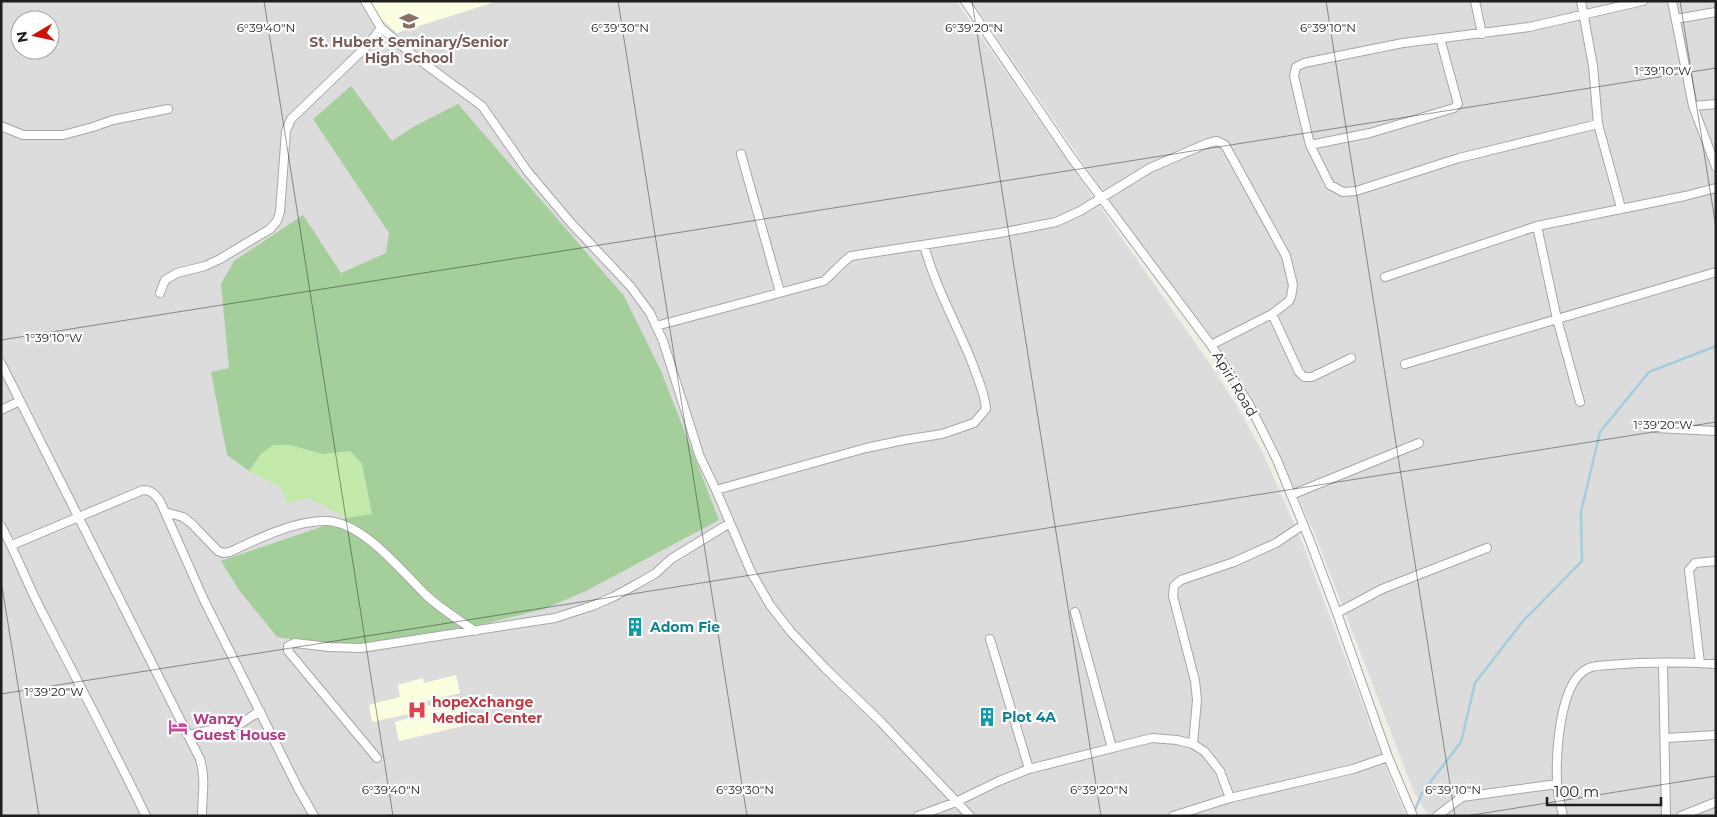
<svg xmlns="http://www.w3.org/2000/svg" width="1717" height="817" font-family="Montserrat,sans-serif">
  <rect width="100%" height="100%" fill="#f0ede5"/>
  <path fill="#dddcdc" fill-rule="evenodd" d="M1,1h955l254,363 27,42 25,45 38,86 91,243 15,36h-1405zM20,20h30v30h-30z
    M972,1h744v815h-288l-15,-26 -97,-253 -40,-90 -23,-45 -29,-46 -99,-132z"/>
  <path fill="#fcffdf" d="M366,1h132l-101,32 -27,-24z
    M456,675l4,18 -34,8 2,5 29,-7v3l6,-1 3,15 -5,2 2,8 -64,15 -4,-19 14,-4 -1,-4 -36,8 -3,-17 31,-8 -2,-12 25,-7 1,5z"/>
  <path fill="#c4eaab" d="M272,445h18l32,9 28,-3 12,13 10,50 -25,4 -38,-20 -22,5 -5,-15 -33,-17 12,-17z"/>
  <path fill="#a4cf9a" d="M351,86l41,55 21,-14 45,-23 166,192 37,75 58,149 -133,71 -42,18 -105,26 -58,10 -60,-1 -44,-7 -38,-47 -18,-29 126,-43 25,-4 -10,-50 -12,-13 -28,3 -32,-9h-17l-12,9 -12,17 -22,-16 -16,-83 18,-4 -8,-84 13,-23 69,-46 38,58 45,-20 3,-20 -76,-114z"/>
  <g fill="none" stroke-linecap="round" stroke-linejoin="round">
    <path stroke="#a5ccde" stroke-width="2.5" d="M1414,812l8,-19 39,-51 14,-59 48,-62 59,-60 -1,-49 19,-80 49,-60 67,-26"/>
    <g stroke="#a6a6a6" stroke-width="10">
      <path id="minor" d="M965,1l106,156 140,188 38,59 28,56 33,81 27,72 51,144 25,59
        M1475,1l7,33
        M1581,1l12,65 5,58 23,84
        M1672,1l21,105 23,61
        M1676,19l40,-7
        M381,28l33,28 68,50 46,66 43,51 60,64 19,26 13,28 37,116 16,33 35,82 19,33 21,27 35,37 54,52 90,95
        M1693,106l23,-2
        M1598,124l-139,34 -103,33 -13,1 -13,-7 -20,-40 -16,-69 2,-9 8,-4 99,-20 126,-16 114,-26
        M1,126l22,9h40l30,-8 20,-7 55,-11
        M1310,145l60,-12 84,-25 4,-4 -18,-66
        M741,154l39,138
        M1537,226l20,93 23,83
        M1385,277l152,-51 148,-30 31,-8
        M160,293l5,-13 12,-7 28,-7 15,-7 50,-30 7,-8 3,-9 6,-81 5,-12 78,-75 12,-16 -16,-27
        M1272,314l27,58 5,5h8l39,-19
        M656,326l168,-45c8,-7 19,-20 27,-25l149,-23 56,-11 24,-11 70,-43 58,-25 9,-2 8,4 61,111 7,29 -2,12 -2,4 -17,13 -61,31
        M1,363l199,396c6,21 2,36 2,57
        M1405,364l311,-92
        M1,410l19,-9
        M1655,428l61,3
        M716,490l150,-42 38,-8 38,-6 32,-11 12,-14c-1,-16 -8,-29 -13,-44 -16,-41 -38,-78 -49,-120
        M1291,495l128,-52
        M165,512l18,5 8,6 27,28 5,2 7,-1c27,-13 64,-31 94,-31 38,-1 77,50 102,74 15,14 33,25 49,36
        M1,526c16,29 27,60 43,90 34,66 69,132 102,200
        M12,545l131,-55c9,0 12,5 17,11l44,99 94,188 16,28
        M1075,612l37,136
        M1337,613l45,-24 105,-41
        M990,639l39,130
        M1700,663l-11,-93 6,-7 21,-2
        M1663,664l3,152
        M188,735l52,-11 20,-13
        M1666,738l50,-3
        M1193,744l4,-44 -2,-19 -22,-85 1,-10 7,-6 53,-18 42,-19 27,-18
        M377,758l-89,-107v-5l7,-3 34,4 32,1 194,-30 37,-12 21,-9 24,-13 19,-11 15,-14 59,-36
        M918,816l38,-14 43,-21 30,-12 123,-31 25,2 16,4 12,8 15,19 10,27
        M1173,816l57,-18 123,-29 35,-12
        M1437,816l25,-19 95,-13
        M1563,816c-2,-11 -6,-23 -6,-34 -1,-28 2,-99 30,-113 6,-4 15,-3 22,-4 35,-3 72,-3 107,-1
        M1681,816l35,-14"/>
    </g>
    <use href="#minor" stroke="#fff" stroke-width="8"/>
  </g>
  <path fill="none" stroke="#1f1f1f" stroke-width="1" stroke-opacity="0.45" d="M264,1l129,815M618,1l129,815M972,1l129,815M1326,1l129,815M1680,1l36,227M1,340l1715,-272M1,580l38,236M1,694l1715,-272M1466,816l250,-40"/>
  <defs>
    <g id="school-bare" transform="scale(1.5)"><path d="M0-5L7-2L0 1L-7-2ZM-4 1L0 2.5L4 1V4Q0 6-4 4Z" fill="#8d6e63" stroke="#fff" stroke-width="2.5" paint-order="stroke"/></g>
    <g id="building-bare" transform="scale(1.5)"><path d="M-4-6H4V6H1V3H-1V6H-4ZM-2.5-4.3h1.7v1.8h-1.7ZM.8-4.3h1.7v1.8H.8ZM-2.5-1h1.7V.8h-1.7ZM.8-1h1.7V.8H.8Z" fill="#0f9aa8" stroke="#fff" stroke-width="2.5" paint-order="stroke"/></g>
    <g id="hospital-bare" transform="scale(1.5)"><path d="M-5-5h3v3.5h4V-5h3V5h-3V1.5h-4V5h-3Z" fill="#e0444e" stroke="#fff" stroke-width="2.5" paint-order="stroke"/></g>
    <g id="hotel-bare" transform="scale(1.5)"><path d="M-6-4.5h1.5V1H6V5H4.5V3h-9V5H-6ZM-4 0a1.8 1.8 0 1 1 3.6 0ZM.5 0V-2.5h3Q6-2.5 6 0Z" fill="#d1479c" stroke="#fff" stroke-width="2.5" paint-order="stroke"/></g>
  </defs>
  <g fill-rule="evenodd">
    <use href="#school-bare" x="409" y="21"/>
    <use href="#building-bare" x="635" y="627"/>
    <use href="#hospital-bare" x="417" y="710"/>
    <use href="#building-bare" x="987" y="717"/>
    <use href="#hotel-bare" x="178" y="727"/>
  </g>
  <g text-anchor="middle" dominant-baseline="central" stroke-width="4.5" stroke-linejoin="round" paint-order="stroke">
    <g font-size="14" font-weight="bold" fill="#785e54" stroke="#fff">
      <text x="409" y="42">St. Hubert Seminary/Senior<tspan x="409" dy="16">High School</tspan></text>
    </g>
    <g font-size="14" fill="#1f1f1f" stroke="#fff">
      <text transform="translate(1235 384) rotate(59)">Apiri Road</text>
    </g>
    <g font-size="14" font-weight="bold" fill="#0d838f" stroke="#fff" text-anchor="start">
      <text x="650" y="627">Adom Fie</text>
      <text x="1002" y="717">Plot 4A</text>
    </g>
    <g font-size="14" font-weight="bold" fill="#be3a42" stroke="#fff" text-anchor="start">
      <text x="432" y="702">hopeXchange<tspan x="432" dy="16">Medical Center</tspan></text>
    </g>
    <g font-size="14" font-weight="bold" fill="#b23c85" stroke="#fff" text-anchor="start">
      <text x="193" y="719">Wanzy<tspan x="193" dy="16">Guest House</tspan></text>
    </g>
  </g>
  <g font-size="12" text-anchor="middle" fill="#1f1f1f" stroke="#fff" stroke-width="4.5" stroke-linejoin="round" paint-order="stroke">
    <text x="266" y="32">6°39'40"N</text>
    <text x="620" y="32">6°39'30"N</text>
    <text x="974" y="32">6°39'20"N</text>
    <text x="1328" y="32">6°39'10"N</text>
    <text x="1663" y="75">1°39'10"W</text>
    <text x="54" y="342">1°39'10"W</text>
    <text x="1663" y="429">1°39'20"W</text>
    <text x="54" y="696">1°39'20"W</text>
    <text x="391" y="794">6°39'40"N</text>
    <text x="745" y="794">6°39'30"N</text>
    <text x="1099" y="794">6°39'20"N</text>
    <text x="1453" y="794">6°39'10"N</text>
  </g>
  <rect width="1717" height="817" fill="none" stroke="#1f1f1f" stroke-width="5"/>
  <g transform="translate(35 35) rotate(261)"><circle r="24" fill="#ffffff" stroke="#a5a5a5"/>
  <path d="M0-4L9 19L0 12L-9 19Z" fill="#ce1400"/>
  <text y="-8" font-size="14" font-weight="bold" text-anchor="middle" fill="#1f1f1f">N</text>
  </g>
  <path d="M1547 797v8h114v-8" fill="none" stroke="#1f1f1f" stroke-width="2.5"/>
  <text x="1554" y="797" font-size="15" fill="#1f1f1f" stroke="#ffffff" stroke-width="4" paint-order="stroke">100 m</text>
</svg>
